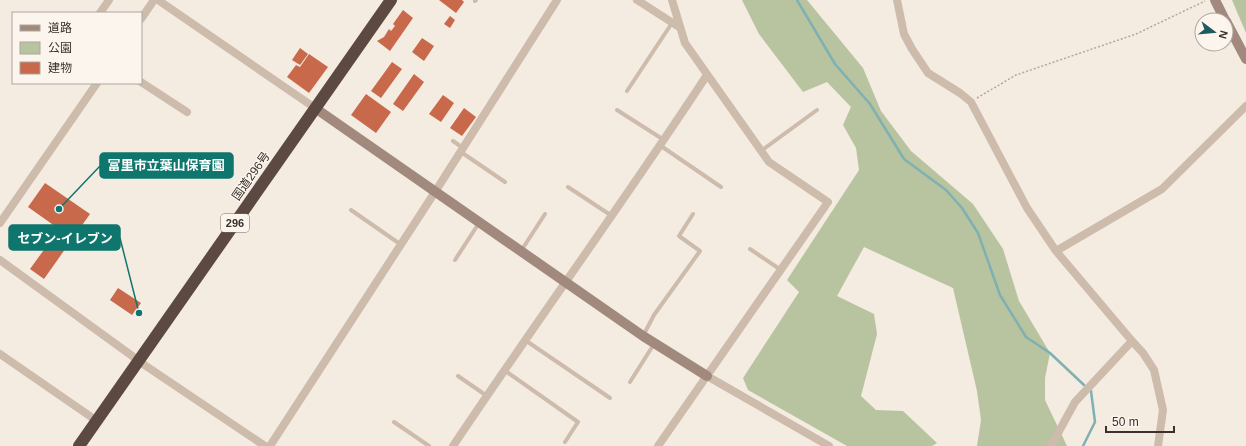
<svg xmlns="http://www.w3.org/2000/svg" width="1246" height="446" font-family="Arial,'Noto Sans JP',sans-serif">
  <rect width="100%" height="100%" fill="#f4ebe1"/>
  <path fill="#b8c4a0" d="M742,0h65l56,68 18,43 30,40 62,53 30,45 16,52 31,52 -5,25v22l22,46h-90l4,-26 -4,-29 -24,-103 -89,-41 -27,49 37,18 3,20 -16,62 15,14 27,1 34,32 -5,3h-85l-99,-56 -5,-12 56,-86 -12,-12 72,-110 -3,-22 -13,-23 8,-18 -24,-25 -24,10 -44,-58z
    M1232,0h14v33z"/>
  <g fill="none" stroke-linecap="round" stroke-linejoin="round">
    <path stroke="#7fb0b2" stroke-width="2.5" d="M797,0l38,64 35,40 34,55 42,31 16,18 16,25 22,62 26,42 24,16 34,32
      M1083,446l12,-24 -4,-31 -1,-1"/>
  </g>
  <path fill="#c8694b" d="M439,0h23l2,2 -8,11z
    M403,10l10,8 -23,33 -13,-10 7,-4 5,-8 2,2 4,-5 -2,-2z
    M450,16l5,4 -5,8 -6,-4z
    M422,38l12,8 -10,15 -12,-9z
    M300,48l8,6 -8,11 -8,-5z
    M309,54l19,13 -19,26 -22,-16 9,-12 4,2z
    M392,62l10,7 -21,29 -10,-7z
    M414,74l10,8 -21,29 -10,-7z
    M366,94l25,18 -15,21 -25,-18z
    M443,95l11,8 -13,19 -12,-8z
    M464,108l12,9 -14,19 -12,-8z
    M45,183l45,31 -46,65 -14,-10 29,-40 -31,-22z
    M118,288l23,15 -9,12 -22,-15z"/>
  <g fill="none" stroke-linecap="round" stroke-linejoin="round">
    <path stroke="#b9a596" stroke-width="1.5" stroke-dasharray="2 2" stroke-linecap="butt" d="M977,98l39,-23 120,-41 69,-33"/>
    <path stroke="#cdbbac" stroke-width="4" d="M475,1l1,-1
      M627,91l45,-68
      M617,110l47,30
      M453,141l10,7
      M661,146l60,41
      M761,151l56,-41
      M461,152l44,30
      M568,187l44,29
      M351,210l49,34
      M750,249l31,21
      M521,251l24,-37
      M455,260l24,-37
      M643,336l11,-21 46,-64 -21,-15 14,-22
      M525,340l85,58
      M504,370l74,52 -13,20
      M458,376l29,20
      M630,382l24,-38
      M394,422l35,24"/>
    <path stroke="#cdbbac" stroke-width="8" d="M158,0l157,108
      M637,0l42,27
      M897,0l7,34 8,15 16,24 32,20 11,9 56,106 29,43 76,90 11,12 11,17 9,40 -5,36
      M100,13l9,-13
      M141,19l13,-19
      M141,82l46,30
      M0,223l97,-140
      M1056,251l106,-62 84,-83
      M0,260l146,106 119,80
      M0,354l97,67
      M707,376l122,70
      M270,446l165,-254 122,-192
      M453,446c83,-124 172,-246 254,-371
      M658,446l170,-244 -59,-40 -84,-119 -13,-43
      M1051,446l24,-44 57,-61"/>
    <path stroke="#a18a7d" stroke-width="10" d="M1215,0l10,20
      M1226,21l20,38
      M315,108l328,228 64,40"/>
    <path stroke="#5c4a42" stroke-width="12" d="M79,446l312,-446"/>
  </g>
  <g text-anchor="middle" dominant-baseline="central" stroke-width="3" stroke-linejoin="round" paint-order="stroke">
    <rect fill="#fbf5ee" stroke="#756b66" stroke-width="1" x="221" y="214" width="28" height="18" rx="3"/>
    <g font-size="11" font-weight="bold" fill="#3b302b">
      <text x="235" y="223">296</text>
    </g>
    <g font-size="12" fill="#3b302b" stroke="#fbf5ee">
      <text transform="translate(251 176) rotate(-55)">国道296号</text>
    </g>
  </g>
  <path fill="none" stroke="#0f766e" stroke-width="1.5" d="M59 209L100 166M139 313L120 238"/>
  <g fill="#0f766e" stroke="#fbf5ee" stroke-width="1.5">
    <circle cx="59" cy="209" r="4"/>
    <circle cx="139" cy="313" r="4"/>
  </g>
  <g fill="#0f766e" stroke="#0f766e" stroke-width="1.5">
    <rect x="100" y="153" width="133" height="25" rx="4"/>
    <rect x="9" y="225" width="111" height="25" rx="4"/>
  </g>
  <g font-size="13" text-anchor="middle" font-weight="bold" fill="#fff">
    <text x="166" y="170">富里市立葉山保育園</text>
    <text x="65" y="243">セブン-イレブン</text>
  </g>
  <rect x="12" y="12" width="130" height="72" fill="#fbf5ee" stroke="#aea6a0"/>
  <rect x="20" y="25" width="20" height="6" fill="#a18a7d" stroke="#aea6a0"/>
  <text x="48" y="32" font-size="12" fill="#3b302b">道路</text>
  <rect x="20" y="42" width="20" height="12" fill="#b8c4a0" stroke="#aea6a0"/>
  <text x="48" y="52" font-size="12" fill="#3b302b">公園</text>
  <rect x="20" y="62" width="20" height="12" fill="#c8694b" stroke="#aea6a0"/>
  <text x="48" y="72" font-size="12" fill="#3b302b">建物</text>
  <g transform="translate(1214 32) rotate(106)"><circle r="19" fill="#fbf5ee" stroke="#aea6a0"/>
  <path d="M0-3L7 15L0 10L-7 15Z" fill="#1f5a5e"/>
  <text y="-6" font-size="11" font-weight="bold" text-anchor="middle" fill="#3b302b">N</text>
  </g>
  <path d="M1106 426v6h68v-6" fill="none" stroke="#3b302b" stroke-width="2"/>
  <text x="1112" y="426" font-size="12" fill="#3b302b" stroke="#fbf5ee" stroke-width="3" paint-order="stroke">50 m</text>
</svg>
